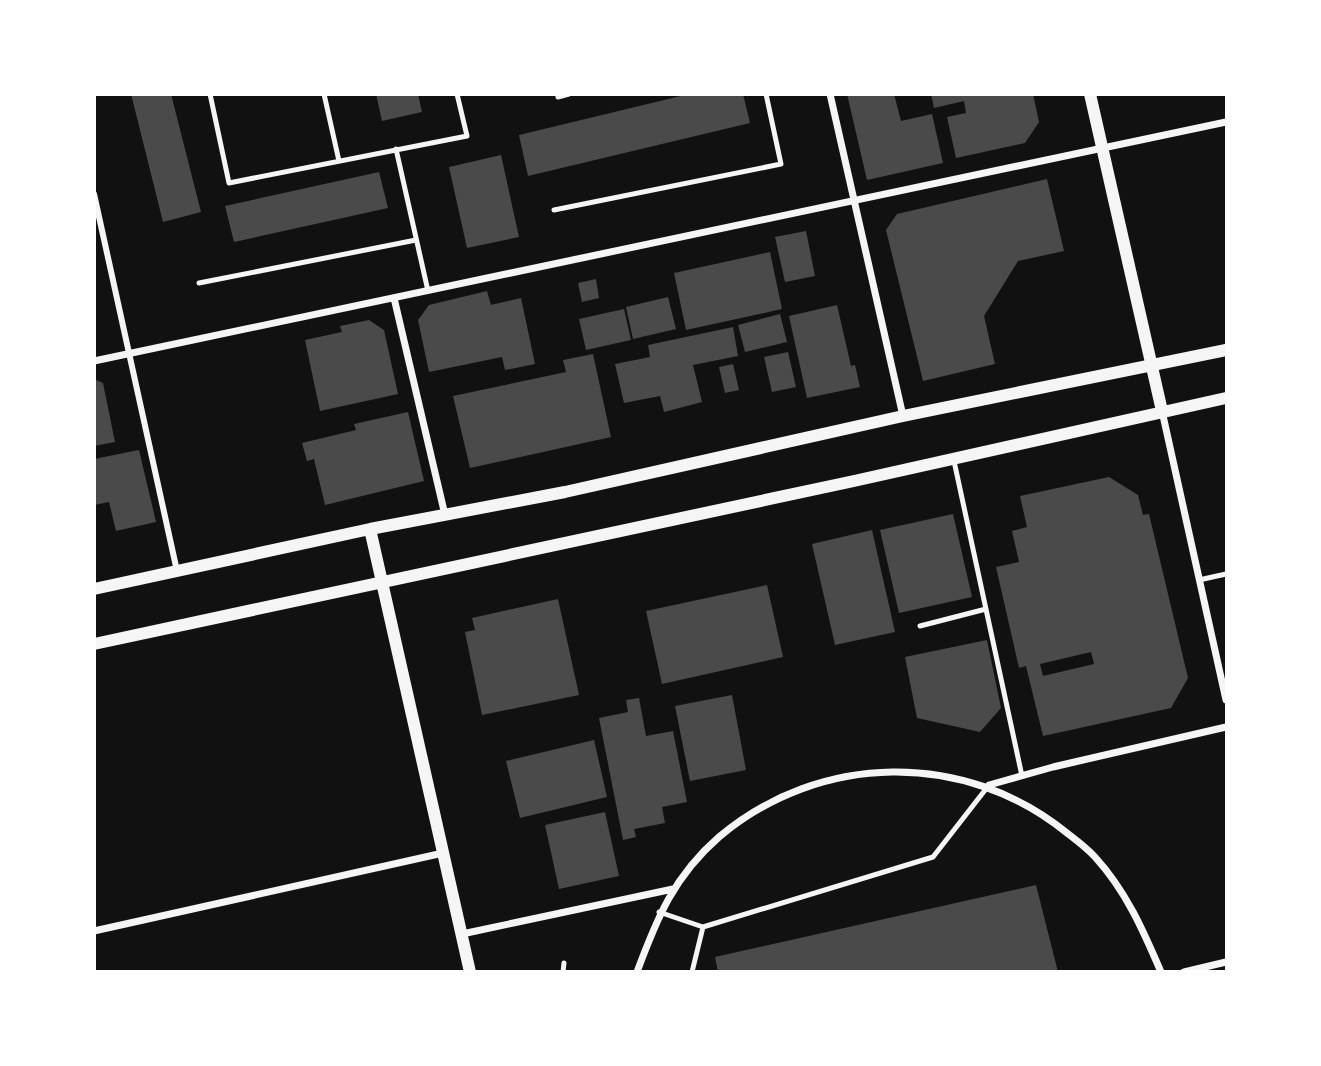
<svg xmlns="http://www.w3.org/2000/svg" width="1321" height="1066" font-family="Figtree,sans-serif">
  <rect width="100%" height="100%" fill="#111"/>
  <path fill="#4a4a4a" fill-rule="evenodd" d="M131,94h40l30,118 -38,10z
    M376,94h42l4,18 -40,9z
    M689,94h54l7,29 -222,53 -9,-41z
    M847,94h47l7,27 31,-7 11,49 -76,17z
    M931,94h102l6,28 -14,21 -69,15 -9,-41 19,-4 -2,-12 -30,7z
    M501,155l18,82 -52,11 -18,-81z
    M379,172l9,36 -154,34 -9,-36z
    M1047,179l17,72 -46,10 -34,55 11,48 -72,17 -37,-151 11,-16z
    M806,231l9,45 -30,6 -10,-45z
    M770,252l12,57 -96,21 -12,-57z
    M596,279l3,19 -17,4 -4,-19z
    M487,291l4,14 30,-7 14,66 -30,6 -3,-13 -73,15 -11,-52 11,-15z
    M668,297l8,32 -43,10 -7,-32z
    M837,305l14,61 4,-1 5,22 -53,11 -18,-82z
    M624,309l7,31 -45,10 -7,-31z
    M780,314l7,28 -42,10 -7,-27z
    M369,320l15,10 14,64 -78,17 -15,-71 37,-8 -2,-6z
    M733,327l5,29 -45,9 9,37 -38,10 -4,-16 -36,7 -9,-39 35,-7 -2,-12z
    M788,352l8,35 -24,5 -8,-35z
    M593,354l18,83 -141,31 -17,-72 113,-24 -3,-12z
    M733,364l6,26 -14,3 -6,-26z
    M94,379l9,4 12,59 -21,4z
    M408,412l16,69 -99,24 -11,-46 -7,2 -5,-18 54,-13 -2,-6z
    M139,450l17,72 -40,9 -7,-29 -15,3v-46z
    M1109,477l29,18 5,20 6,-1 39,164 -17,30 -128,28 -17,-70 -7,2 -23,-101 23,-5 -7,-31 15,-4 -7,-31zM1091,652l3,12 -51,12 -3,-12z
    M953,514l19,83 -73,16 -19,-83z
    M872,530l23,102 -60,13 -23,-101z
    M767,585l16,72 -121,27 -16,-73z
    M558,599l21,96 -97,20 -17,-83 10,-2 -3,-12z
    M987,640l14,68 -21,24 -63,-14 -12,-61z
    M732,695l14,75 -56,11 -15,-75z
    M639,698l7,38 27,-5 14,71 -25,5 3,16 -31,6 2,8 -13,3 -24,-122 29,-6 -2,-12z
    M594,740l13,57 -87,21 -14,-57z
    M605,812l14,64 -60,13 -14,-64z
    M1036,885l22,87h-340l-3,-15z"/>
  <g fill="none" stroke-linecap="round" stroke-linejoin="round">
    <path stroke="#f5f5f5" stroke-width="5" d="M210,94l19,89 238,-47 -10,-42
      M324,94l15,67
      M558,94v3l11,-3
      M396,149l32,142
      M554,210l227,-46 -15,-70
      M199,283l217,-43
      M954,461l68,315
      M1199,580l27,-6
      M920,626l66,-17
      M659,912l44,15 230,-70 56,-72
      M563,972l1,-9
      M692,972l11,-45"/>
    <path stroke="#f5f5f5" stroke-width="6" d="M94,194l83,377"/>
    <path stroke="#f5f5f5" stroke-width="7" d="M830,94l73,322
      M394,298l51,217
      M94,361l1132,-239
      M1162,411l64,289
      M989,785l64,-18 173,-40
      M94,931l349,-78
      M462,934l211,-45
      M637,972c20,-54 37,-96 82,-135 101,-85 246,-87 348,-4 9,7 20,15 28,24 31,34 48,73 66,115
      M1184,972l42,-10"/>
    <path stroke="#f5f5f5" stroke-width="12" d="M1090,94l72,317
      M370,529l100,443
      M94,589l276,-60 195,-37 338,-76 323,-66
      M94,644l760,-163 372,-83"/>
  </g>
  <rect width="1321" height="1066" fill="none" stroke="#ffffff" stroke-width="192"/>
</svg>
